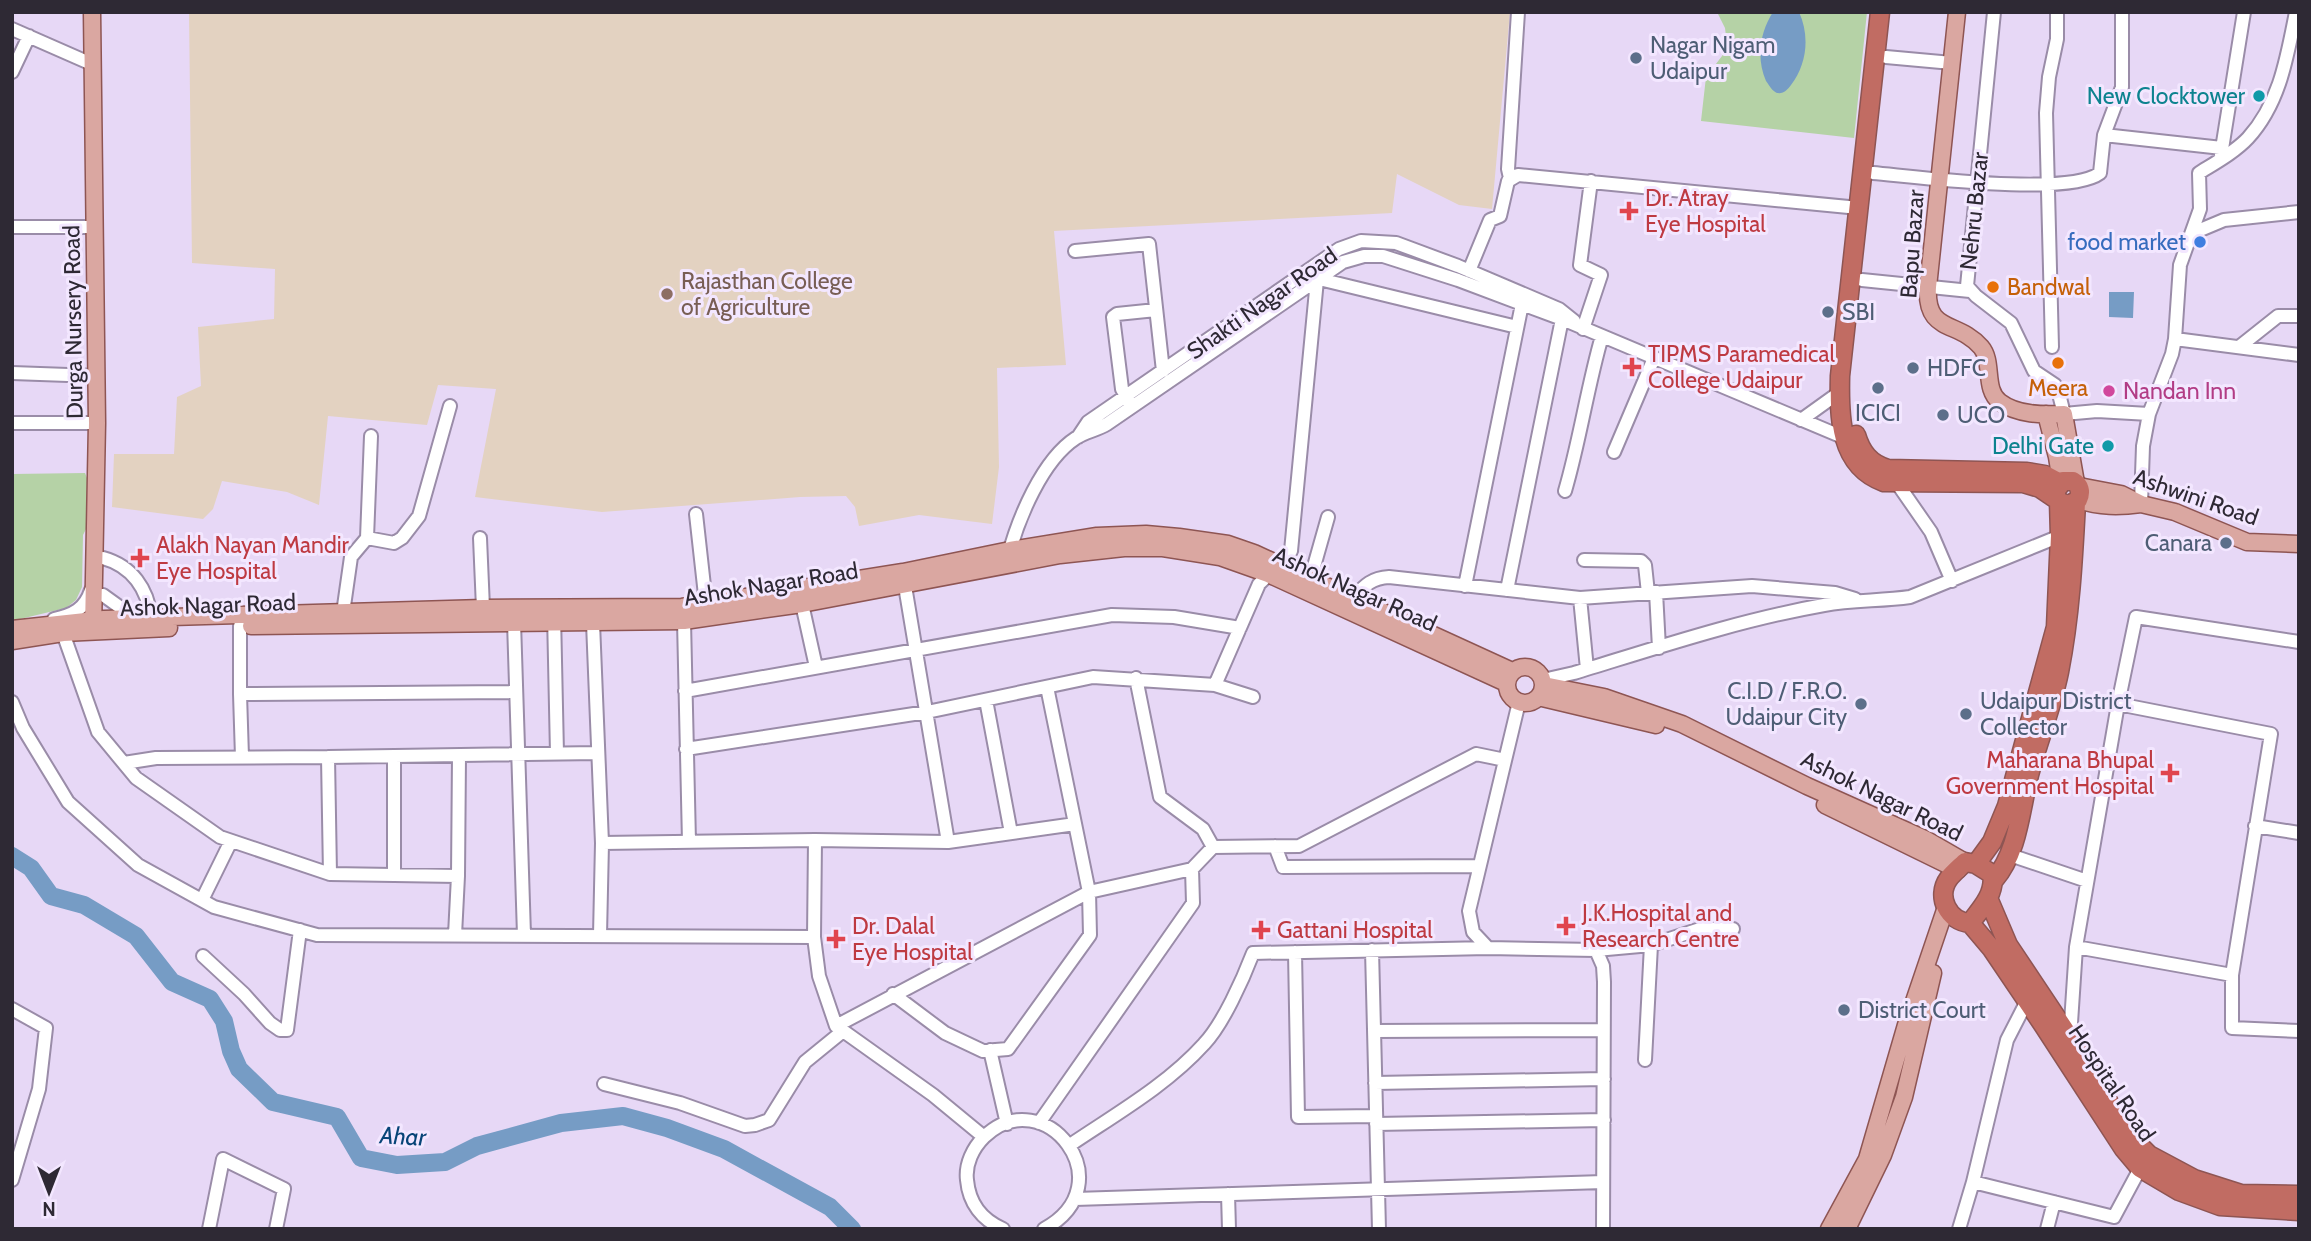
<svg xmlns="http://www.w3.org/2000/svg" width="2311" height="1241" font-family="Cabin,sans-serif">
  <rect width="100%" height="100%" fill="#e7d8f6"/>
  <path fill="#e3d2c1" d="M189,12h1321l-18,197 -33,-4 -62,-31 -5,39 -338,18 12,134 -69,3 2,99 -7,57 -73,-9 -60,11 -4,-19 -9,-11 -46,1 -198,15 -127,-15 21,-108 -58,-4 -11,40 -99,-9 -9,89 -32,-13 -65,-11 -9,28 -10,10 -91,-12 2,-53h60l3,-57 24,-11 -3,-59 76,-8 1,-50 -83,-6z"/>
  <path fill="#b5d2a6" d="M1717,12h150l-13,126 -153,-17 5,-44 16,-21 5,-12 -2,-16z
    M85,473l4,10 1,38 -7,14 -1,52 -6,13 -10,8 -54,13v-147z"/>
  <path fill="#769cc5" d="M1773,12h26c11,24 8,52 -8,73 -4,5 -7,9 -14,8 -5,-2 -8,-8 -11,-12 -10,-23 -6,-49 7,-69z
    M2109,292h25l-1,26 -24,-1z"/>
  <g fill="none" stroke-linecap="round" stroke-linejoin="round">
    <path stroke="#769cc5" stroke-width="18" d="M12,856l19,12 20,28 33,9 52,31 36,46 38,17 14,22 7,30 8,18 34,33 64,15 24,41 36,7 48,-3 32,-16 84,-23 62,-7 44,12 57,21 106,58 22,22"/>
    <g stroke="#9a8ca8" stroke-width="16">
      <path id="minor" d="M1994,12l-27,274 9,10 35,27 23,48 21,14 3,5 6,24 33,-3 52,3 23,-60 3,-15 5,-74 20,-56 -1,-36c16,-10 36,-21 49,-35 32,-35 39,-81 48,-126
        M2122,12v75l-18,48 118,13
        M12,29l82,36
        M1886,57l66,6
        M12,72l17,-36
        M2221,155l23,-143
        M1873,173c45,4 195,24 227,0l4,-38
        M1510,178l-2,-9 10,-157
        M12,227h81
        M2193,233l31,-13 75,-8
        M1075,251l74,-7 14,127
        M1469,271l21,-51 10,-4 8,-35 10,-6 341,33
        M1315,278l202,49
        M1862,280l108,11
        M1583,329l18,-54 -21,-10 11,-84
        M2175,339l124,16
        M2052,347l-6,-234 3,-36 8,-38v-27
        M2239,347l39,-31h21
        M12,373l84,3
        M1130,402l-8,-13 -9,-72 4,-3 39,-4
        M1801,420l39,-28
        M12,423h85
        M1078,437l10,-15 251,-173 22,-8 35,2 62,23 101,43 15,12
        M1614,452l40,-94
        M1897,483l34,49 21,49
        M1565,491c15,-51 22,-103 37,-155
        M2141,504l2,-58 6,-32
        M696,514l10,90
        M367,538l27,5 8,-5 17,-22 31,-110
        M480,538l3,70
        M1008,557c10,-38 34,-97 68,-119 9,-6 21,-8 31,-14l236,-162 21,-6h19l75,24 104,39 283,119
        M103,558c29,8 45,31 48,60
        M1584,560l57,1 4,4 3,28
        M1311,577l17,-60
        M905,586l43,256 -133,-2 -1,97 5,39 17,50 253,-134 103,-23
        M1465,586l57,-282
        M1507,590l55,-271
        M1656,592l3,56
        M103,595l18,13 5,11
        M1354,597c11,-12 18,-19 35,-20l191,21 172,-12 83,7 20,6
        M1580,598l7,71
        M802,604l14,63
        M343,613l8,-56 16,-19 4,-102
        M554,614l3,140
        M54,619c19,-4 31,-10 37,-29
        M684,621l5,221
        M514,622l10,313
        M593,623l9,220 -2,92
        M240,626v68l276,-2
        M63,633l35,99 38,46 84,59 110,37
        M1136,678l24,119 43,32 10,18
        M1543,680l31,-7c82,-25 165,-53 250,-68 29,-5 57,-4 86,-8l150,-61
        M1215,685l38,12
        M685,691l427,-76 62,2 66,11
        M240,694l2,63
        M986,700l25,133
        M12,702l11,26 45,74 70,63 76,42 103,28 497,2
        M1519,702l-50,209 4,21 15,16 108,2 7,16 1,16 -1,247
        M2118,704l153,30 -39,241
        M686,749l241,-37 166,-35 122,8 44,-101 28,-27 4,-6 26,-271
        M459,756l-1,120 -128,-2 -2,-117 270,-4
        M394,757v118
        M124,763l32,-5 172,-1
        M2255,826l44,7
        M948,842l127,-18
        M602,843l213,-3
        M1275,846l8,21 196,-1
        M2010,855l77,26
        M202,900l29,-59
        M455,935l3,-59
        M1651,945l49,-16h33
        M2076,947l42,-243 18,-87 163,25
        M1372,950l7,279
        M1596,950l55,-5 -6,115
        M1295,952l3,165 78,-1
        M203,956l41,38 26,29 10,7h7l13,-100
        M893,994l52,39 38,18 25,-2 82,-114 -1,-43 -42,-205
        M12,1009l34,19 -7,61 -27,91
        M839,1028l94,67 51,42
        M1374,1031l229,-1
        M2070,1038l6,-91 156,28v53l67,3
        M990,1050l17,74
        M1375,1083l229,-4
        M604,1084l76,19 65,23 10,-1 14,-5 36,-58 38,-31
        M1039,1123l154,-220 -1,-34 21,-22 86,-1 177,-92 29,6
        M1376,1124l228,-4
        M1070,1145c46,-31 97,-60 134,-101 19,-20 39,-65 49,-91l235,-5
        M1973,1182l34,-142 20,-39
        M1228,1194l1,35
        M1075,1199l528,-17
        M209,1229l14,-70 61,30 -8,40
        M1003,1229c-21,-9 -34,-26 -36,-49 -2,-16 6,-32 17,-43 60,-58 143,47 60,92
        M1959,1229l14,-47 141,35 29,-54
        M2047,1229l7,-27"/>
    </g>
    <g stroke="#8e5553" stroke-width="19">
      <path id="major" d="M92,12l5,411 -4,206
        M1957,12l-29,275c-3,47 30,33 53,60 13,15 2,42 19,55 17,13 43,13 64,12l12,69
        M2046,414l11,43 4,25
        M2079,486l42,8 20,10 34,8 72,30 52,2
        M2078,500c22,7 41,7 63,4
        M251,626l433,-5 118,-17 258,-49 64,-7h39l57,9 48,17 238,109
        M12,629l92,-10 379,-11 199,-1 221,-35 107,-22 87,-14 49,-2 33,3 49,7 26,9 258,118
        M12,641l51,-8 106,-5
        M1507 685a18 18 0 1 1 36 0a18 18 0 1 1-36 0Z
        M1544,685l60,12 78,27 125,62 118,53 40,23
        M1538,697l118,28
        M1825,805l133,65
        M1829,1229l38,-70 39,-134 40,-118
        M1847,1229l36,-74 21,-58 29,-124"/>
    </g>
    <g stroke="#8e5553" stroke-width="21">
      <path id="highway" d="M1880,12l-40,364c-1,40 -1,90 44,106l139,1 17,5 22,15 7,2 9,-5c4,-8 2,-15 -5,-19h-10l-7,9v7
        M1856,435c5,17 14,29 32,34l139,3 18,3 15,8
        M1965,862l11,2 16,10c4,19 -11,35 -22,49 -21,-1 -35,-26 -21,-45 5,-6 11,-11 16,-16z
        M1976,864l16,-22 15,-36 49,-179 4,-91 -1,-35
        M1994,880c24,-28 26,-69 35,-105 9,-34 23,-68 30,-103 11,-56 14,-112 17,-169
        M1988,898l20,47 62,93 57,95 22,22 45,24 47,15 58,1
        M1970,923l22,26 52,77 80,123 16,19 39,23 41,15 79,5"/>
    </g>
    <use href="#minor" stroke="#fff" stroke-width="12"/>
    <use href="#major" stroke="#daa7a1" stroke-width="16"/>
    <use href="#highway" stroke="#c16c63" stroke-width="18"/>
  </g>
  <g fill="#5c6f8a" stroke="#f3e7ff" stroke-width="2.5">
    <circle cx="1636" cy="58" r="7"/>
    <circle cx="1828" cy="312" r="7"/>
    <circle cx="1913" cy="368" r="7"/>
    <circle cx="1878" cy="388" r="7"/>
    <circle cx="1943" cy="415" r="7"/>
    <circle cx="2226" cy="543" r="7"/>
    <circle cx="1861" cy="704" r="7"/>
    <circle cx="1966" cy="714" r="7"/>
    <circle cx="1844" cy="1010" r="7"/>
  </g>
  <g fill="#0f9aa8" stroke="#f3e7ff" stroke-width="2.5">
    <circle cx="2259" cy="96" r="7"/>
    <circle cx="2108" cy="446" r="7"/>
  </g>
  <g fill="#e0444e" stroke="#f3e7ff" stroke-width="2.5">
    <path d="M1625.5 200.5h7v7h7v7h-7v7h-7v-7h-7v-7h7z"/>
    <path d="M1628.5 356.5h7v7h7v7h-7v7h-7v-7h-7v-7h7z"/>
    <path d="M136.5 547.5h7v7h7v7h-7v7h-7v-7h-7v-7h7z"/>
    <path d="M2166.5 762.5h7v7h7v7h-7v7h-7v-7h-7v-7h7z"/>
    <path d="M1562.5 915.5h7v7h7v7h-7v7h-7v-7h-7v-7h7z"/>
    <path d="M1257.5 919.5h7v7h7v7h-7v7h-7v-7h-7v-7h7z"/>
    <path d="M832.5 928.5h7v7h7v7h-7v7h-7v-7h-7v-7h7z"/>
  </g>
  <circle fill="#3f7fe0" stroke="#f3e7ff" stroke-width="2.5" cx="2200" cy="242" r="7"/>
  <g fill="#e8710a" stroke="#f3e7ff" stroke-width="2.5">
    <circle cx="1993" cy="287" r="7"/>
    <circle cx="2058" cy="363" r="7"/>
  </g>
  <circle fill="#8d6e63" stroke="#f3e7ff" stroke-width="2.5" cx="667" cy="294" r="7"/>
  <circle fill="#d1479c" stroke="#f3e7ff" stroke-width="2.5" cx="2109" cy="391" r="7"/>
  <g text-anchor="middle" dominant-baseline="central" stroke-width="6" stroke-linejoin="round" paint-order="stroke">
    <g font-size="23" fill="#4e5e75" stroke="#f3e7ff" text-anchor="start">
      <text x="1650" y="45">Nagar Nigam<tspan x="1650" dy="26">Udaipur</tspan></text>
      <text x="1842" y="312">SBI</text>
      <text x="1927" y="368">HDFC</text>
      <text x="1878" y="413" text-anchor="middle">ICICI</text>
      <text x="1957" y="415">UCO</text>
      <text x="2212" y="543" text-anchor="end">Canara</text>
      <text x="1847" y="691" text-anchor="end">C.I.D / F.R.O.<tspan x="1847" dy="26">Udaipur City</tspan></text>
      <text x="1980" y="701">Udaipur District<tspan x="1980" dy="26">Collector</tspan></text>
      <text x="1858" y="1010">District Court</text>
    </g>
    <g font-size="23" fill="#0d838f" stroke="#f3e7ff" text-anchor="end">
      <text x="2245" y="96">New Clocktower</text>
      <text x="2094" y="446">Delhi Gate</text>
    </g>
    <g font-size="23" fill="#be3a42" stroke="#f3e7ff" text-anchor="start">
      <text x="1645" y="198">Dr. Atray<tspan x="1645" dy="26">Eye Hospital</tspan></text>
      <text x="1648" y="354">TIPMS Paramedical<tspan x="1648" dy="26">College Udaipur</tspan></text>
      <text x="156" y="545">Alakh Nayan Mandir<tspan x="156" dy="26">Eye Hospital</tspan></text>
      <text x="2154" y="760" text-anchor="end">Maharana Bhupal<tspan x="2154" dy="26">Government Hospital</tspan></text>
      <text x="1582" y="913">J.K.Hospital and<tspan x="1582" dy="26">Research Centre</tspan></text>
      <text x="852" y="926">Dr. Dalal<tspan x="852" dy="26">Eye Hospital</tspan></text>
      <text x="1277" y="930">Gattani Hospital</text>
    </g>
    <g font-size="23" fill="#2e2934" stroke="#f3e7ff">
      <text transform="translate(1974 211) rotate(-84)">Nehru Bazar</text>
      <text transform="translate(1912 244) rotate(-86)">Bapu Bazar</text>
      <text transform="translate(1262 303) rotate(-35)">Shakti Nagar Road</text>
      <text transform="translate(73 322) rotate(-91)">Durga Nursery Road</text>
      <text transform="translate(2196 497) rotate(19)">Ashwini Road</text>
      <text transform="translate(771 584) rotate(-9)">Ashok Nagar Road</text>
      <text transform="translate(1355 589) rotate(24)">Ashok Nagar Road</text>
      <text transform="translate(208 605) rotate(-2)">Ashok Nagar Road</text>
      <text transform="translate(1882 796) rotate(26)">Ashok Nagar Road</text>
      <text transform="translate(2112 1083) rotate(56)">Hospital Road</text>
    </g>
    <g font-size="23" fill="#366cbe" stroke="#f3e7ff" text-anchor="end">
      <text x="2186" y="242">food market</text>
    </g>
    <g font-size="23" fill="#785e54" stroke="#f3e7ff" text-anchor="start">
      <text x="681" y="281">Rajasthan College<tspan x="681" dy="26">of Agriculture</tspan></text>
    </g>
    <g font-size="23" fill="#c56008" stroke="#f3e7ff" text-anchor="start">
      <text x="2007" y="287">Bandwal</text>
      <text x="2058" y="388" text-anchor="middle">Meera</text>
    </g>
    <g font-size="23" fill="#b23c85" stroke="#f3e7ff" text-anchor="start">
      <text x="2123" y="391">Nandan Inn</text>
    </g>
    <g font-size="24" font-style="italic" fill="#074477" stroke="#f3e7ff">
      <text transform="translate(403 1136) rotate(3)">Ahar</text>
    </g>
  </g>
  <rect width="2311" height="1241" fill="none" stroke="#2e2934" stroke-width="28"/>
  <g transform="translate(49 1192) rotate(180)" stroke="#f3e7ff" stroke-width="5" paint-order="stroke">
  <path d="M0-5L12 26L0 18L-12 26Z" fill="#2e2934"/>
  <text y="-10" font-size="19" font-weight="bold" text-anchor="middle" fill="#2e2934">N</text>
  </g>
</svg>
